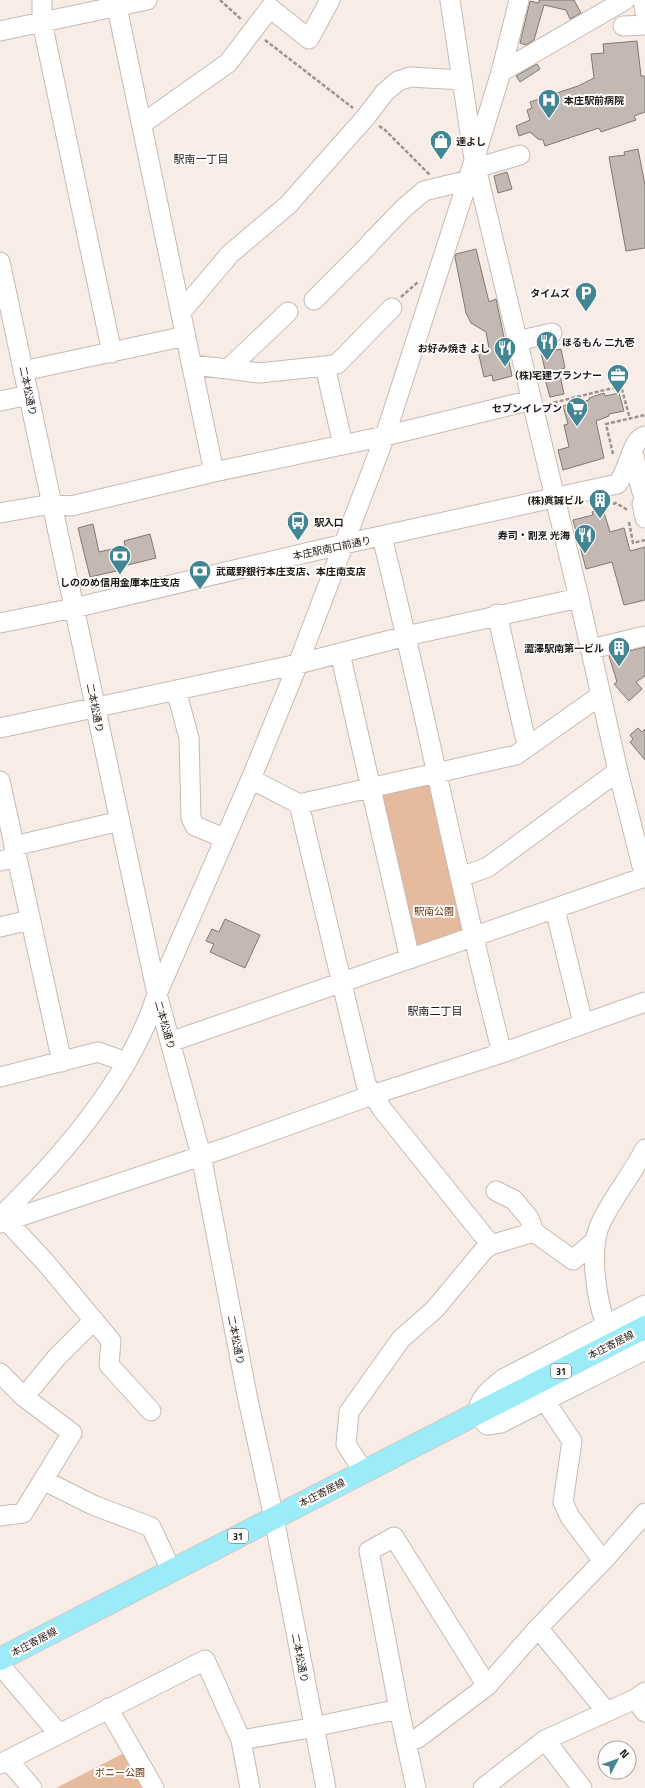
<svg xmlns="http://www.w3.org/2000/svg" width="645" height="1788" font-family="'Titillium Web','Noto Sans JP',sans-serif">
  <rect width="100%" height="100%" fill="#f8ede6"/>
  <path fill="#e6bb9d" d="M430,780l37,154 -50,19 -39,-162z
    M126,1752l21,36h-91z"/>
  <path fill="#c3b9b2" stroke="#817872" d="M539,0h35l7,13 -11,6 -4,-9 -22,-5 -10,35 -8,5 -6,-2 10,-42 9,2z
    M637,41l4,35h4v36l-11,4 2,4 -35,12 -2,-4 -54,18 -2,-6 -5,-1 -8,-7 -11,4 -3,-10 14,-6 -3,-10 5,-2 -2,-6 48,-16 16,-8 -3,-24 13,-1 -1,-9z
    M537,64l3,5 -20,13 -4,-6z
    M638,149l7,36v63l-19,3 -17,-94 16,-2 -1,-3z
    M507,172l5,17 -14,4 -4,-17z
    M476,249l13,53 7,-3 16,77 -19,5 -1,-6 -8,2 -6,-26 11,-3 -3,-16 -15,-9 -5,-10 -11,-56 1,-3z
    M561,349l4,19 -6,2 5,24 -14,3 -5,-18 2,-1 -6,-25z
    M604,393l1,3 14,-3 5,18 -15,3v2l-13,5 8,37 -41,12 -5,-20 11,-3 -5,-22 4,-1 -5,-18 26,-6v-2z
    M603,509l7,23 14,-4 6,23 15,-4v53l-21,5 -12,-43 -26,7 -13,-49 20,-5 -1,-3z
    M93,524l6,28 26,-6 -1,-5 26,-7 6,24 -36,9 1,3 -31,7 -12,-49z
    M645,647v29l-9,6 6,7 -13,12 -15,-17 3,-2 -8,-26z
    M638,728l4,4 3,-3v31l-15,-18 3,-3 -3,-4z
    M225,919l35,16 -15,33 -35,-16 4,-8 -8,-3 6,-12 7,3z"/>
  <g fill="none" stroke-linecap="round" stroke-linejoin="round">
    <g stroke="#c5bbb4" stroke-width="21">
      <path id="minor" d="M42,0v22l70,331
        M118,0l-1,7 97,465
        M450,0l24,159 105,439 39,173 27,107
        M643,0l2,12
        M623,26l22,-1
        M0,31l147,-31
        M501,72l124,-72
        M142,124l86,-61 42,-55 39,31 21,-39
        M476,168l44,-13
        M0,262l157,732 44,161 46,240 27,123 52,270
        M314,300l53,-53 4,-5 34,-35 19,-16 53,-13
        M181,312l49,-58 58,-49 77,-87 20,-26 13,-11 12,-4 52,3
        M517,341l35,-8
        M192,365l36,4 60,-57
        M325,366l12,-2 55,-56
        M228,369l31,4 66,-7 18,79
        M23,371l163,-35
        M0,401l29,-6
        M633,453c5,16 5,31 12,47
        M617,484c13,-14 13,-44 28,-48
        M642,504l3,14
        M0,513l52,-9 19,2 143,-34 171,-36 147,-36
        M382,537c43,171 76,345 120,516
        M497,614l28,123 7,7
        M0,623l74,-15 270,-64 273,-60
        M591,649l54,-13
        M340,653l70,306
        M176,690l13,48 2,80 4,8 29,12
        M0,728l298,-64 108,-28 173,-38
        M251,779l48,25 217,-49 85,-60
        M0,781l62,281
        M299,804l67,280 16,25 109,136
        M14,846l106,-25
        M0,861l17,-4
        M461,877l27,-10 130,-96
        M555,909l28,114
        M0,927l30,-7
        M170,1042l475,-165
        M0,1077l98,-25 28,10
        M496,1191l18,9 15,18 5,14 39,28 23,-20
        M0,1217c62,-60 131,-140 157,-223l94,-215 47,-115 87,-228 83,-256 33,-108 18,-72
        M7,1221l39,42 65,78 -2,24 42,46
        M0,1223l231,-77 141,-51 130,-42 143,-51
        M645,1305l-142,74c-12,10 -24,18 -26,35l10,11 14,-2 144,-73
        M606,1325c-10,-27 -18,-79 -4,-105 13,-25 30,-46 43,-71
        M0,1373l24,24 48,36 -49,80 -23,3
        M24,1397l33,-40 37,-37
        M545,1401l27,40 -9,61 7,15 33,44
        M365,1471l-9,-11 -10,-16 3,-32 52,-73 34,-30 49,-59 7,-5 43,-13
        M43,1480l50,25 58,22 20,43
        M538,1628l68,83
        M0,1665l59,69
        M635,1699l10,13
        M108,1708l46,80
        M241,1740l63,-11 95,-20
        M545,1740l37,48
        M406,1742l12,-4 69,-52 51,-58 65,-67 42,-48
        M8,1760l24,28
        M0,1764l205,-104 36,80 9,48
        M416,1788l-17,-79 -30,-158 25,-14 93,149
        M483,1788l62,-48 90,-41 10,-7"/>
    </g>
    <g stroke="#cecdcc" stroke-width="24">
      <path id="major" d="M0,1659l645,-332"/>
    </g>
    <path stroke="#9b938e" stroke-width="2.5" stroke-dasharray="4 2" stroke-linecap="butt" d="M220,0l22,20
      M265,40l88,68
      M379,126l5,3 46,46
      M401,297l17,-15
      M548,404l73,-18 9,33
      M613,454l-7,-30 39,-9
      M613,504l3,-1 10,6v2
      M629,522l4,21 12,-3"/>
    <use href="#minor" stroke="#fff" stroke-width="19"/>
    <use href="#major" stroke="#9bebf8" stroke-width="22"/>
  </g>
  <defs>
    <g id="hospital-pin" transform="scale(1.15)"><path d="M0 17L-7.5 6A9.5 9.5 0 1 1 7.5 6Z" fill="#418692" stroke="#fffcfb"/><path d="M-5-5h3v3.5h4V-5h3V5h-3V1.5h-4V5h-3Z" fill="#fff"/></g>
    <g id="shop-pin" transform="scale(1.15)"><path d="M0 17L-7.5 6A9.5 9.5 0 1 1 7.5 6Z" fill="#418692" stroke="#fffcfb"/><path d="M-5-2.5h2.3a2.7 3.5 0 0 1 5.4 0H5L5.5 6h-11ZM-1.5-2.5h3a1.5 2.3 0 0 0-3 0Z" fill="#fff"/></g>
    <g id="parking-pin" transform="scale(1.15)"><path d="M0 17L-7.5 6A9.5 9.5 0 1 1 7.5 6Z" fill="#418692" stroke="#fffcfb"/><path d="M-3.5-5.5H1a3.5 3.5 0 0 1 0 7H-1V5.5H-3.5ZM-1-3.4V-.6H.8a1.4 1.4 0 0 0 0-2.8Z" fill="#fff"/></g>
    <g id="restaurant-pin" transform="scale(1.15)"><path d="M0 17L-7.5 6A9.5 9.5 0 1 1 7.5 6Z" fill="#418692" stroke="#fffcfb"/><path d="M-5-6h1v4h1v-4h1v4h1v-4h1v5L-1.5 .5V6h-2V.5L-5-1ZM5-6V6H3V1.5H1.5Q1.5-4 5-6Z" fill="#fff"/></g>
    <g id="office-pin" transform="scale(1.15)"><path d="M0 17L-7.5 6A9.5 9.5 0 1 1 7.5 6Z" fill="#418692" stroke="#fffcfb"/><path d="M-6-3h4V-5.5h4V-3h4V5H-6ZM-1-4.5V-3h2v-1.5ZM-6 0V1H6V0Z" fill="#fff"/></g>
    <g id="supermarket-pin" transform="scale(1.15)"><path d="M0 17L-7.5 6A9.5 9.5 0 1 1 7.5 6Z" fill="#418692" stroke="#fffcfb"/><path d="M-6-5.5h2.5l.6 2H6L4.5 2H-2.5L-4.4-4H-6ZM-1.5 3.2a1.3 1.3 0 1 0 .1 0ZM3 3.2a1.3 1.3 0 1 0 .1 0Z" fill="#fff"/></g>
    <g id="building-pin" transform="scale(1.15)"><path d="M0 17L-7.5 6A9.5 9.5 0 1 1 7.5 6Z" fill="#418692" stroke="#fffcfb"/><path d="M-4-6H4V6H1V3H-1V6H-4ZM-2.5-4.3h1.7v1.8h-1.7ZM.8-4.3h1.7v1.8H.8ZM-2.5-1h1.7V.8h-1.7ZM.8-1h1.7V.8H.8Z" fill="#fff"/></g>
    <g id="bus-pin" transform="scale(1.15)"><path d="M0 17L-7.5 6A9.5 9.5 0 1 1 7.5 6Z" fill="#418692" stroke="#fffcfb"/><path d="M-5-6H5V4H4V6H2V4H-2V6H-4V4H-5ZM-3.5-4V0h7V-4ZM-3.5 1.2v1.5H-2V1.2ZM2 1.2v1.5H3.5V1.2Z" fill="#fff"/></g>
    <g id="bank-pin" transform="scale(1.15)"><path d="M0 17L-7.5 6A9.5 9.5 0 1 1 7.5 6Z" fill="#418692" stroke="#fffcfb"/><path d="M-6-4H6V4H-6ZM0-2.3a2.3 2.3 0 1 0 0 4.6a2.3 2.3 0 1 0 0-4.6Z" fill="#fff"/></g>
  </defs>
  <g fill-rule="evenodd">
    <use href="#hospital-pin" x="549" y="100"/>
    <use href="#shop-pin" x="441" y="141"/>
    <use href="#parking-pin" x="586" y="293"/>
    <use href="#restaurant-pin" x="547" y="342"/>
    <use href="#restaurant-pin" x="505" y="348"/>
    <use href="#office-pin" x="618" y="375"/>
    <use href="#supermarket-pin" x="577" y="408"/>
    <use href="#building-pin" x="600" y="500"/>
    <use href="#bus-pin" x="298" y="522"/>
    <use href="#restaurant-pin" x="585" y="535"/>
    <use href="#bank-pin" x="120" y="556"/>
    <use href="#bank-pin" x="200" y="571"/>
    <use href="#building-pin" x="619" y="648"/>
  </g>
  <g text-anchor="middle" dominant-baseline="central" stroke-width="4" stroke-linejoin="round" paint-order="stroke">
    <g fill="#fffcfb" stroke="#625e5c" stroke-width="1">
      <rect x="551" y="1364" width="20" height="14" rx="3"/>
      <rect x="228" y="1529" width="20" height="14" rx="3"/>
    </g>
    <g font-size="9" font-weight="bold" fill="#1e1a18">
      <text x="561" y="1371">31</text>
      <text x="238" y="1536">31</text>
    </g>
    <g font-size="10" font-weight="bold" fill="#1e1a18" stroke="#fffcfb" text-anchor="end">
      <text x="564" y="100" text-anchor="start">本庄駅前病院</text>
      <text x="456" y="141" text-anchor="start">達よし</text>
      <text x="570" y="293">タイムズ</text>
      <text x="562" y="342" text-anchor="start">ほるもん 二九壱</text>
      <text x="490" y="348">お好み焼き よし</text>
      <text x="602" y="375">（株)宅建プランナー</text>
      <text x="562" y="408">セブンイレブン</text>
      <text x="584" y="500">(株)眞誠ビル</text>
      <text x="314" y="522" text-anchor="start">駅入口</text>
      <text x="570" y="535">寿司・割烹 光海</text>
      <text x="216" y="571" text-anchor="start">武蔵野銀行本庄支店、本庄南支店</text>
      <text x="120" y="582" text-anchor="middle">しののめ信用金庫本庄支店</text>
      <text x="604" y="648">澀澤駅南第一ビル</text>
    </g>
    <g font-size="10" fill="#1e1a18" stroke="#fffcfb">
      <text transform="translate(28 391) rotate(78)">二本松通り</text>
      <text transform="translate(332 548) rotate(-12)">本庄駅南口前通り</text>
      <text transform="translate(95 708) rotate(78)">二本松通り</text>
      <text transform="translate(165 1025) rotate(74)">二本松通り</text>
      <text transform="translate(236 1340) rotate(79)">二本松通り</text>
      <text transform="translate(611 1345) rotate(-27)">本庄寄居線</text>
      <text transform="translate(322 1493) rotate(-27)">本庄寄居線</text>
      <text transform="translate(34 1642) rotate(-28)">本庄寄居線</text>
      <text transform="translate(300 1658) rotate(79)">二本松通り</text>
    </g>
    <g font-size="10" fill="#5f3106" stroke="#fffcfb">
      <text x="434" y="911">駅南公園</text>
      <text x="120" y="1772">ポニー公園</text>
    </g>
    <g font-size="11" fill="#1e1a18" stroke="#fffcfb">
      <text x="201" y="159">駅南一丁目</text>
      <text x="435" y="1011">駅南二丁目</text>
    </g>
  </g>
  <g transform="translate(617 1760) rotate(49)"><circle r="19" fill="#fffcfb" stroke="#a5a2a0"/>
  <path d="M0-3L7 15L0 10L-7 15Z" fill="#418692"/>
  <text y="-6" font-size="11" font-weight="bold" text-anchor="middle" fill="#1e1a18">N</text>
  </g>
</svg>
